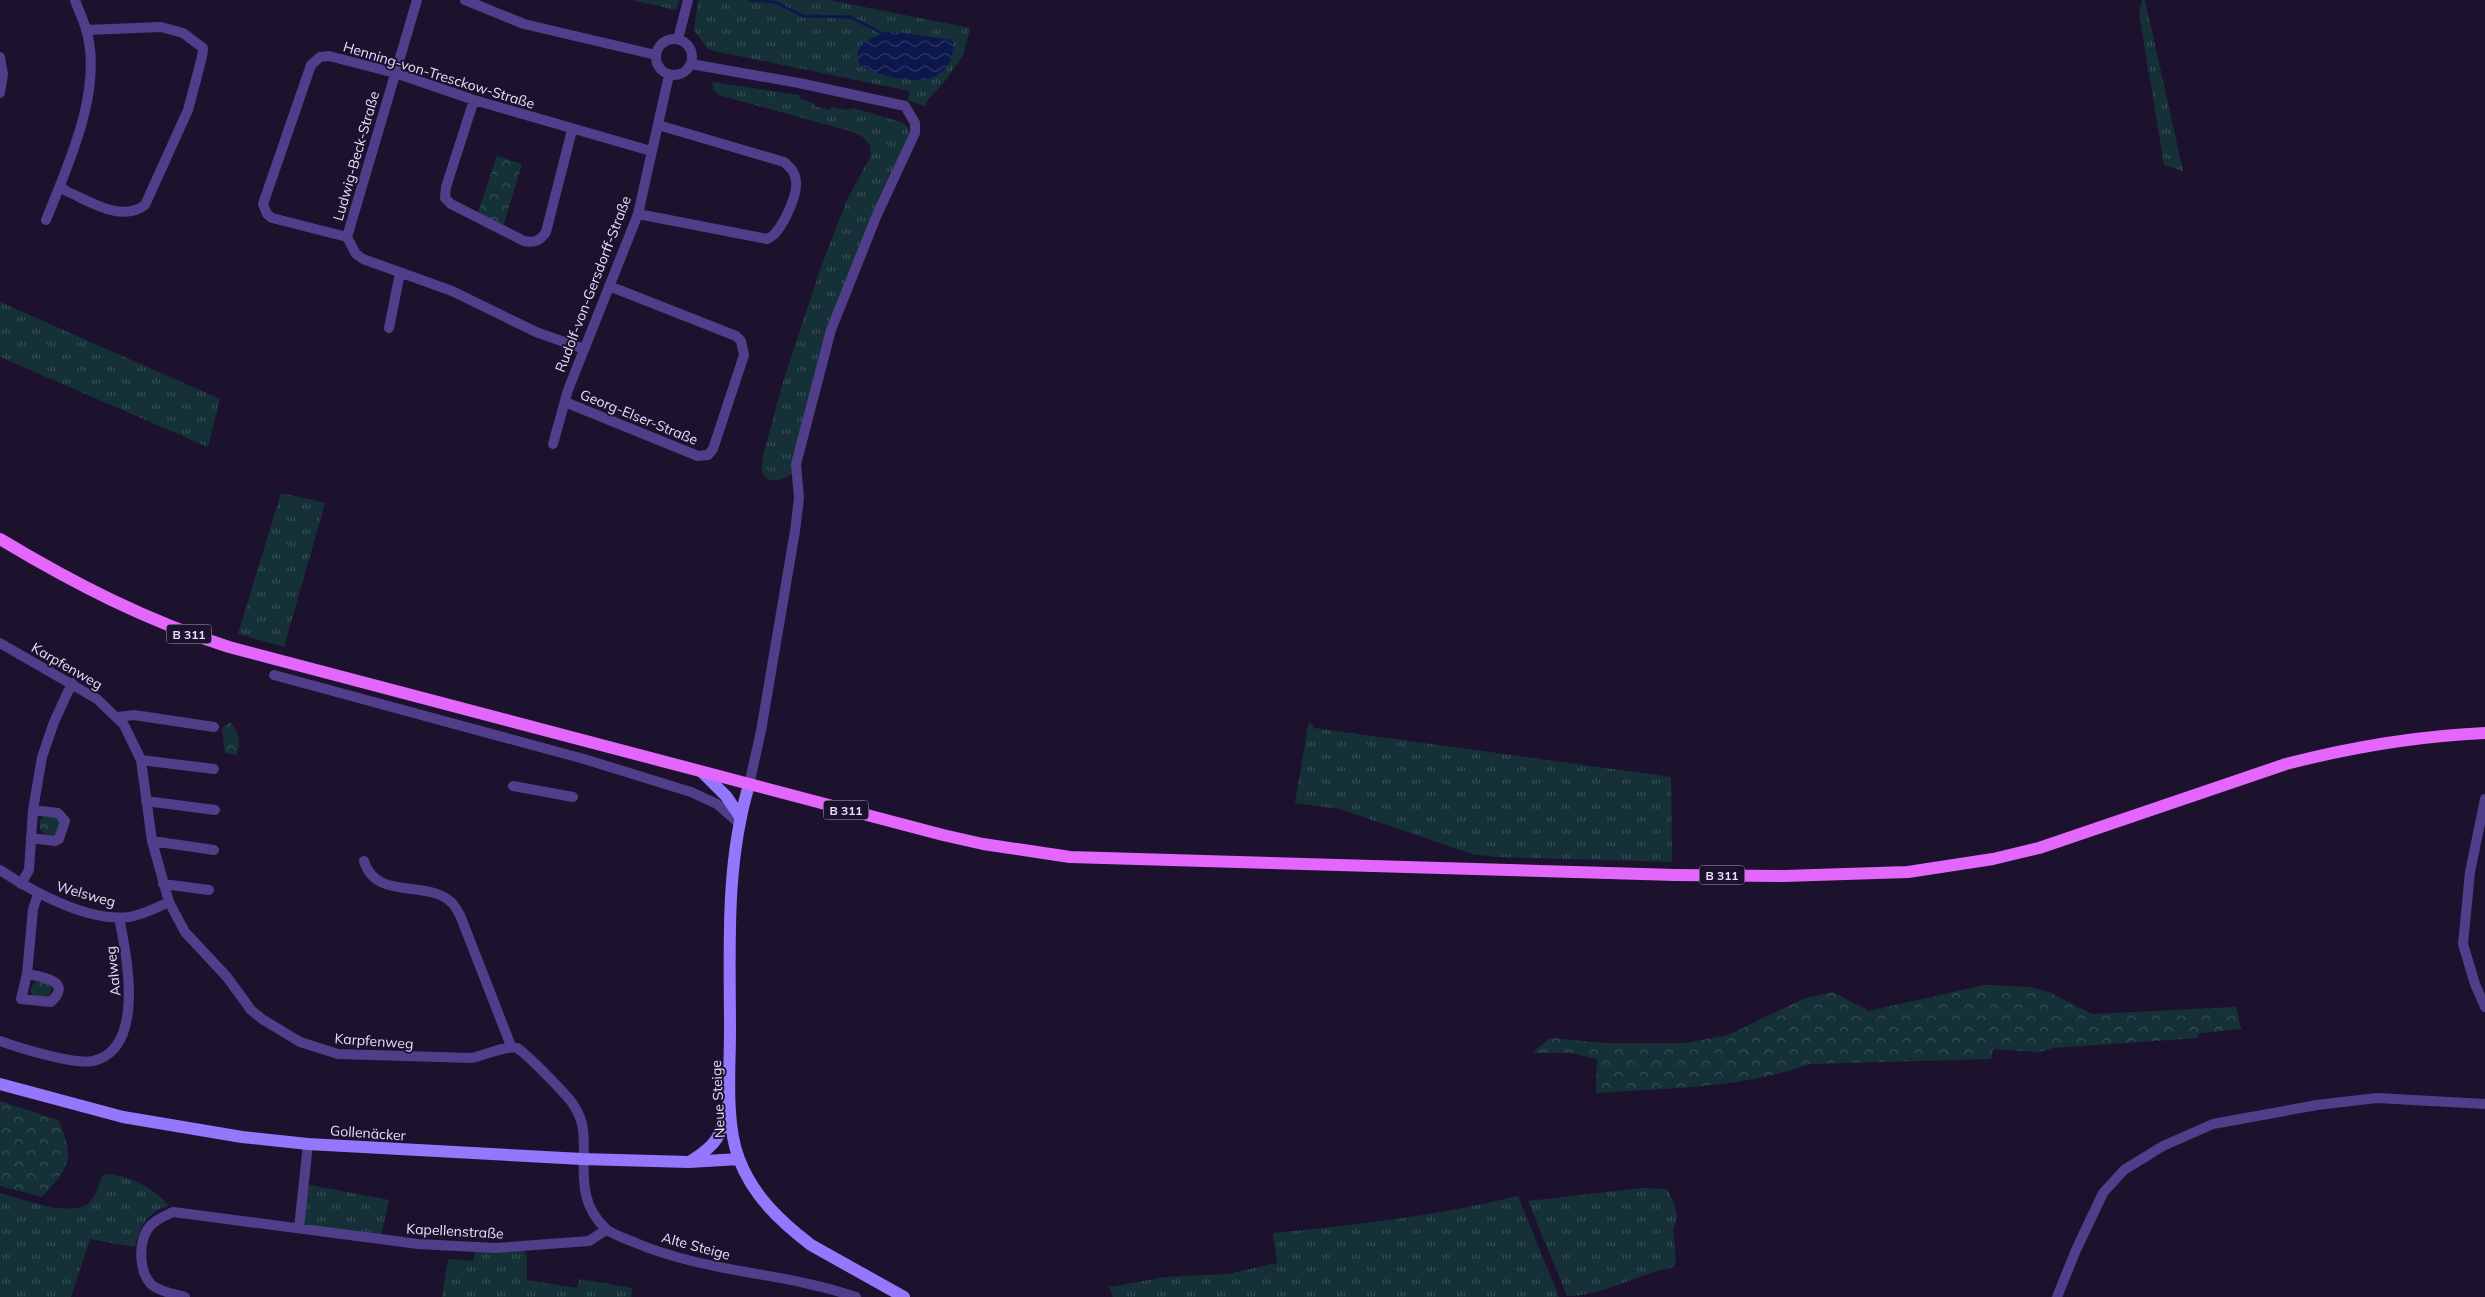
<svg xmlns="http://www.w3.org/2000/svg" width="2485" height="1297" font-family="Mulish,sans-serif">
  <defs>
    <pattern id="grass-tufts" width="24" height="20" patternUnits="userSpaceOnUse" patternTransform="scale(1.25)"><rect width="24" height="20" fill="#153137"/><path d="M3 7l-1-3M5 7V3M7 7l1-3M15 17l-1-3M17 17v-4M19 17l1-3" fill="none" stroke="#374e55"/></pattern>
    <pattern id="forest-crowns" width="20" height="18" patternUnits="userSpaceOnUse" patternTransform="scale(1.25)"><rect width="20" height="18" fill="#153137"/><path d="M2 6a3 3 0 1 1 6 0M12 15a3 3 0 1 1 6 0" fill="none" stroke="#374e55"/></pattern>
    <pattern id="water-waves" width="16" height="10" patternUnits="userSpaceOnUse" patternTransform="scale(1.25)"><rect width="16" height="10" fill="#0c174c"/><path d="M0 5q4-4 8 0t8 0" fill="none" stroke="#2f3867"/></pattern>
  </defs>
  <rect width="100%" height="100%" fill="#1c122d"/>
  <path fill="url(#grass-tufts)" d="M632,0h48l-4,10z
    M698,0h131l141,28 -7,27 -17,25 -20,22v5l-18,-7 2,-9 -196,-40 -7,-3 -13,-18z
    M2142,0h3l38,171 -19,-6 -25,-152z
    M712,82l86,13 3,4 14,5 -1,2 16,4 1,-3 17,3 5,-2 48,14 6,4 3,8 -75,175 -43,165c-8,6 -26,12 -30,-3 -1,-5 1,-13 2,-19l19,-70 38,-115 26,-67 24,-45 -1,-10 -7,-8 -10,-5 -134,-37 -5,-5z
    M0,302l220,97 -12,48 -208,-90z
    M281,493l44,10 -41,144 -46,-13z
    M1309,721l5,7 357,49 1,85 -176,-5 -24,-3 -132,-45 -45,-6z
    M108,1174c22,2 47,15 61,32 -21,5 -29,21 -34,41l-45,-8 -19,58h-71v-104c23,6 73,27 91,8 6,-7 8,-17 11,-25z
    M305,1184l84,16 -9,39 -81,-11z
    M1642,1188l25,1 7,14 3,15 -4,12 3,31 -2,6c-34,6 -74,30 -107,29l-39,-95z
    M1518,1196l41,101h-446l-4,-10 57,-10 62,-3 49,-11 -4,-30c82,-8 164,-17 245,-37z
    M524,1250l3,5v25l50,8 3,-9 52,9 -1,9h-189l6,-38 25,2 2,-9z"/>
  <path fill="url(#forest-crowns)" d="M497,156l25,8 -19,63 -26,-12z
    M230,722c9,11 12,21 6,33l-11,-2 -3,-25z
    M45,815l12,2 4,6 -6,13 -11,-2 -4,-5v-9z
    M36,981l17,3 -4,15 -13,-3 -6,-4 2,-7z
    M1984,985l46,2 19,5 43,22 144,-7 5,22 -41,4 -3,5 -144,10 -15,4 -45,-3 -2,10 -182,5c-68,25 -141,24 -213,29l1,-34 -26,-6h-39l18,-15 57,5h79l42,-8 77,-37 28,-6 36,19z
    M0,1101l58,19c18,38 11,48 -16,77l-42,-11z"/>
  <path fill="url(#water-waves)" d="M891,31l60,9 3,3c-1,8 -3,20 -9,26 -20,21 -61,7 -84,-2 -12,-25 12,-29 30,-36z"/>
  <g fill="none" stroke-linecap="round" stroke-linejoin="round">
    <path stroke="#0c174c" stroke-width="3" d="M750,0l25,2 28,14 47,1 34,17"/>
    <path stroke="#503e8b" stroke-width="10" d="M417,0l-70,237 9,17 7,5 89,32 84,41 48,17
      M465,0l59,24 132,31
      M656 57a18 18 0 1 1 36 0a18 18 0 1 1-36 0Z
      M678,39l10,-39
      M0,57l3,17 -3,19
      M691,64l108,19 106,23 10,17v10l-39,84 -45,113 -35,134 3,34 -4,33 -34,200 -12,54
      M474,100l-28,87 -1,11 6,6 73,37c11,2 16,0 22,-9l26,-102
      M60,186l6,5c24,10 55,32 79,14l43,-95 14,-53 1,-9 -20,-15 -22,-6 -75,3
      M638,214l129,25c14,-5 31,-44 29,-58 -1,-9 -5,-13 -12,-19l-126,-37
      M46,220c22,-55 58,-131 40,-191 -3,-10 -8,-20 -11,-29
      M347,237l-75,-19 -5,-4 -4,-10 48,-139 9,-8 9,-1 66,17 79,27 177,51
      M389,328l11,-55
      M565,402l133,54 10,-1 5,-6 31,-94 -3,-14 -5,-5 -127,-50
      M553,444l15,-54 70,-176 31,-139
      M0,643l97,56 27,26 17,35 11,81 17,61 16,30 42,45 24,33 11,9 38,23 38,12 134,4c13,-3 35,-13 45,-10 11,7 48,45 56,56 5,8 9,16 10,25 4,36 -9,70 23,100 7,6 21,10 30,14 71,30 148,29 220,54
      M274,675l310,84 107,33 26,12 23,20
      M118,717l16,-2 80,12
      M141,760l73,9
      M513,786l60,11
      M2485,799l-15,73 -7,72 12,40 10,23
      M146,801l69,9
      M31,838l24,3 4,-2 6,-18 -7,-8 -25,-3
      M152,841l62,9
      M364,861c12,40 62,18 87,41 4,3 6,9 9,13l51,131
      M0,870c33,22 88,52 129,47 14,-2 27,-9 40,-15
      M21,884l8,-14 4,-60 9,-53 12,-35 18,-39
      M163,884l46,6
      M27,974c16,3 46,7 24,28l-30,-3 6,-25 6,-65 5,-15
      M0,1041c19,7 75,24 93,20 53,-12 34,-106 26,-143
      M299,1228l9,-84
      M185,1297c-10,-3 -25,-5 -33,-12 -14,-13 -14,-45 -2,-59 6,-7 15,-10 23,-14l245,32 78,4 93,-7 17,-11
      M2057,1297l19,-47 27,-57 21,-23 39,-24 50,-22 104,-19 60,-7 108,6"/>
    <path stroke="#9577fd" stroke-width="12" d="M702,772l24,24 15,22
      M749,785c-24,80 -19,164 -19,246 0,38 -5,92 9,128 14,37 42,63 72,86l93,52
      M0,1084l123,33 119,20 66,7 274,15 107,3 50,-3
      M691,1161c27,-17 30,-25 36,-55"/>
    <path stroke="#e367fd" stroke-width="12" d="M0,539c73,44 147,82 229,108l714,188 40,9 87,13 605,18 109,1 124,-4 85,-13 46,-11 247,-84c66,-17 131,-28 199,-31"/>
  </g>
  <g text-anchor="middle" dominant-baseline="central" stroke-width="4" stroke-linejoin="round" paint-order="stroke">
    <g fill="#1c122d" stroke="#aca1bf" stroke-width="1">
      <rect x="166.5" y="624.5" width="45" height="19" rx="4"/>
      <rect x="823.5" y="800.5" width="45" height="19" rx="4"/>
      <rect x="1699.5" y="865.5" width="45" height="19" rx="4"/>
    </g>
    <g font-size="12" font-weight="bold" fill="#e9defe">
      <text x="189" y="634">B 311</text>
      <text x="846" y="810">B 311</text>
      <text x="1722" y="875">B 311</text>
    </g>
    <g font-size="14" fill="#e9defe" stroke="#1c122d">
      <text transform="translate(439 75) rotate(17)">Henning-von-Tresckow-Straße</text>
      <text transform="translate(356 156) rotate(-74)">Ludwig-Beck-Straße</text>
      <text transform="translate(593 284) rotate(-69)">Rudolf-von-Gersdorff-Straße</text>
      <text transform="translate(639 417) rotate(22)">Georg-Elser-Straße</text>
      <text transform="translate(67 666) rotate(30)">Karpfenweg</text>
      <text transform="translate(86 894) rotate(16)">Welsweg</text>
      <text transform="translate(113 971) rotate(-96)">Aalweg</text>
      <text transform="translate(374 1041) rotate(4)">Karpfenweg</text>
      <text transform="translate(718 1099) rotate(-93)">Neue Steige</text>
      <text transform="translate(368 1133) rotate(4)">Gollenäcker</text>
      <text transform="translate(455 1231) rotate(3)">Kapellenstraße</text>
      <text transform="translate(696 1246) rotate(15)">Alte Steige</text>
    </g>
  </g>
</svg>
